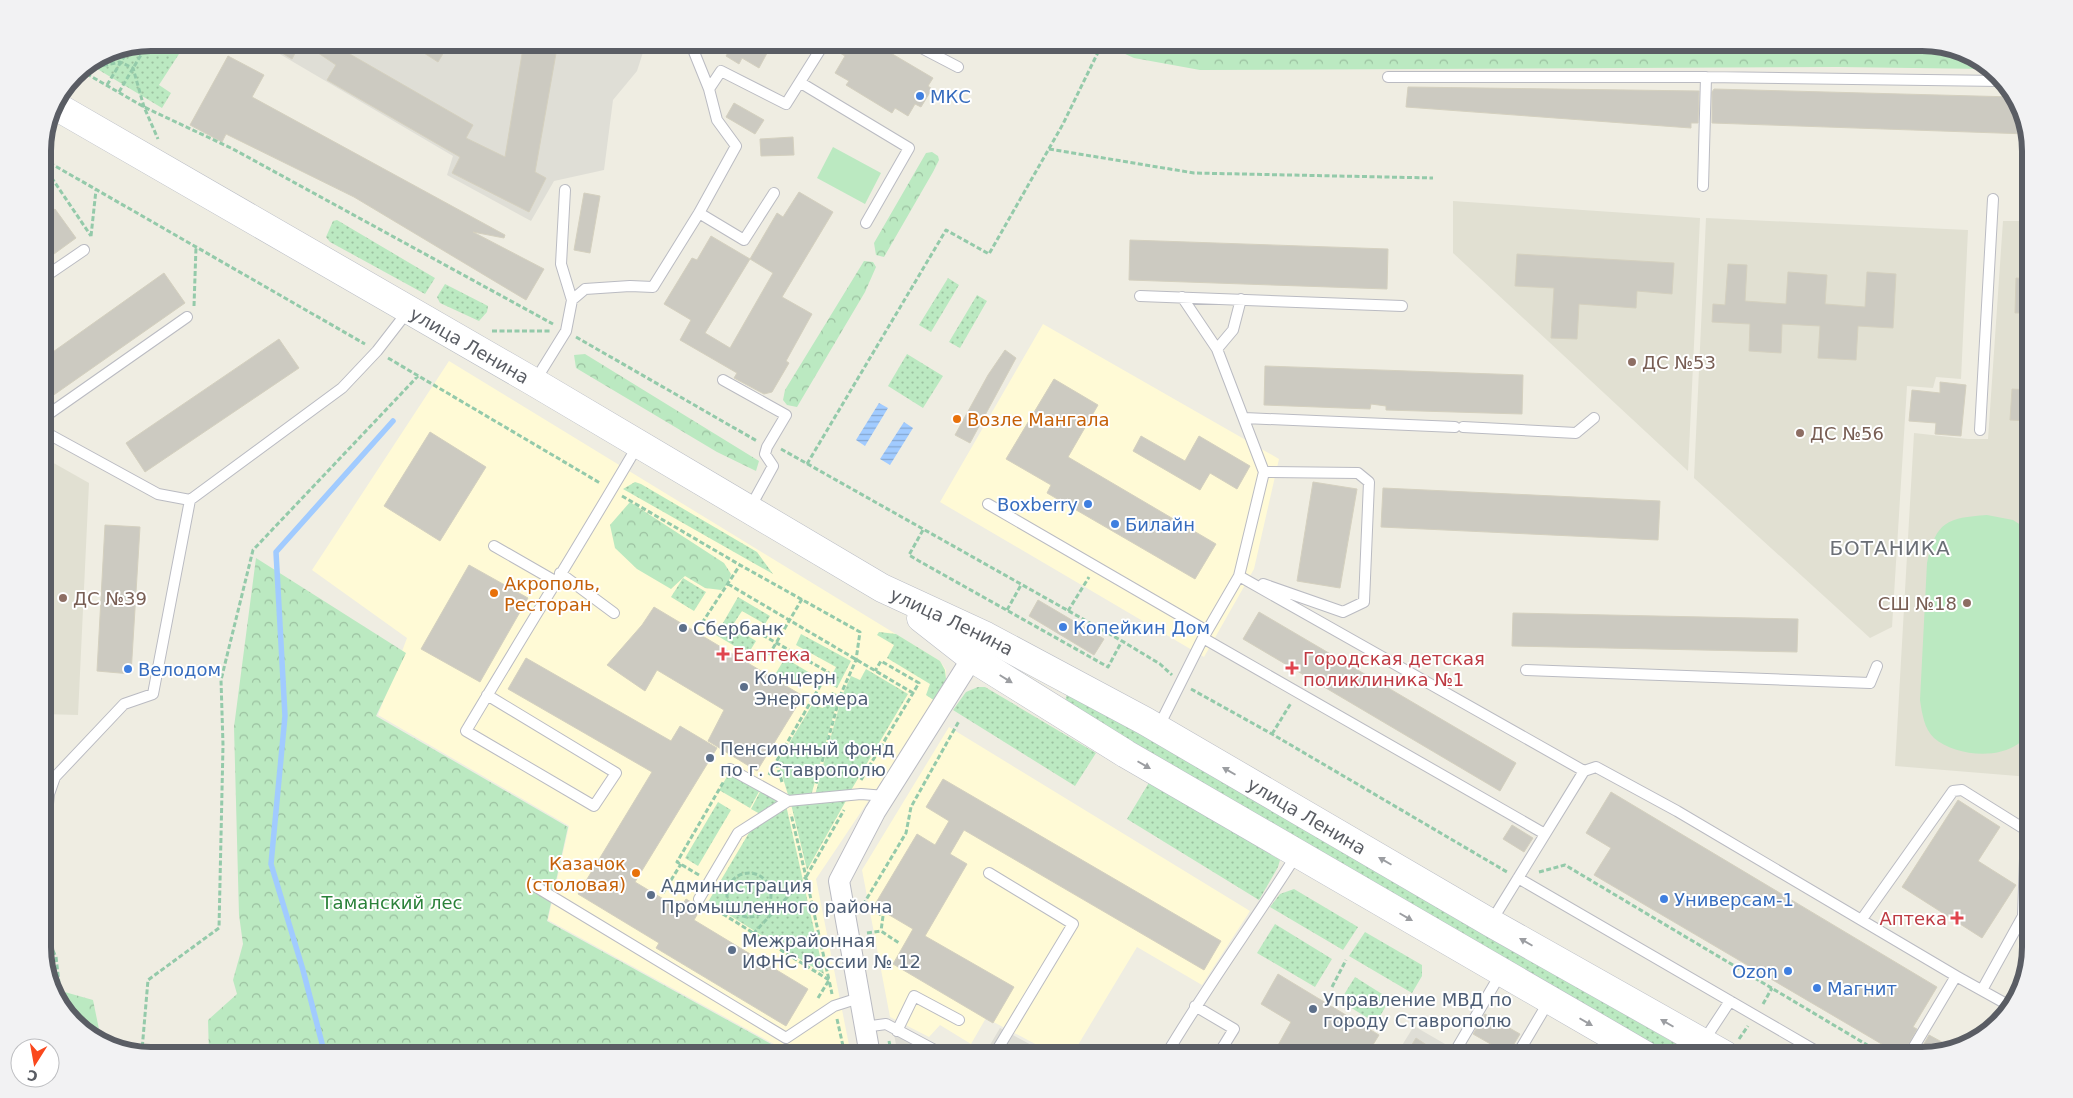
<svg xmlns="http://www.w3.org/2000/svg" width="2073" height="1098" font-family="'DejaVu Sans',sans-serif">
  <defs>
    <pattern id="grass-dots" width="8" height="8" patternUnits="userSpaceOnUse" patternTransform="scale(1.25)"><rect width="8" height="8" fill="#bbe9c1"/><path d="M2 2h.1M6 6h.1" fill="none" stroke="#9bc0a0" stroke-width="1.8" stroke-linecap="round"/></pattern>
    <pattern id="forest-crowns" width="20" height="18" patternUnits="userSpaceOnUse" patternTransform="scale(1.25)"><rect width="20" height="18" fill="#bbe9c1"/><path d="M2 6a3 3 0 1 1 6 0M12 15a3 3 0 1 1 6 0" fill="none" stroke="#9bc0a0"/></pattern>
    <pattern id="water-rules" width="6" height="5" patternUnits="userSpaceOnUse" patternTransform="scale(1.25)"><rect width="6" height="5" fill="#a1cbff"/><path d="M0 2.5h6" fill="none" stroke="#86a8d2"/></pattern>
  </defs>
  <rect width="100%" height="100%" fill="#efede2"/>
  <path fill="#fffad6" d="M1043,324l236,135 -25,110 -50,88 -264,-155z
    M449,361l491,300 6,9v10l-10,20 -120,179 35,176h-74l-3,-11 -226,-124 21,-94 -191,-111 29,-77 -95,-68z
    M949,727l301,184 -48,74 -65,-38 -65,108h-16l-70,-37 -15,26 -31,-19 -11,12 -39,-20 -28,-147z"/>
  <path fill="#dfded6" d="M261,43h385l-9,28 -24,29 -9,70 -50,11 -23,40 -84,-46 6,-19z
    M1414,1026l50,29h-68z
    M1000,1028l50,27h-66z
    M894,1034l38,21h-34z"/>
  <path fill="#e1e0d2" d="M1453,201l247,17 -12,253 -235,-218z
    M1706,218l262,12 -7,149 -25,-2 -3,11 -26,-2 -15,241 -22,11 -176,-160z
    M2003,221h27v556l-135,-11 19,-333 54,6h20z
    M43,457l46,26 -11,232 -35,-1z"/>
  <path fill="url(#grass-dots)" d="M151,42l35,1 -27,42 12,8 -9,15 -73,-44 21,-13z
    M337,220l98,58 -10,16 -95,-52 -4,-5 7,-16z
    M948,278l11,7 -28,47 -12,-7z
    M445,284l43,22 -1,6 -8,9 -39,-18 -3,-6z
    M977,295l10,6 -27,47 -11,-6z
    M907,354l36,22 -20,32 -35,-22z
    M635,482l6,2 116,68 16,22 -150,-85z
    M683,578l23,14 -12,19 -23,-14z
    M738,597l32,19 -5,8 -23,-13 -10,15 24,15 -8,13 -32,-19z
    M879,632l17,2 44,27 5,9 1,9 -11,22 -9,-6 4,-11 -43,-26 7,-13 -17,-10z
    M801,634l50,27 -14,27 -9,-5 8,-16 -40,-22z
    M785,658l25,15 -9,15 -25,-15z
    M866,669l42,25 -58,98 -35,3 27,-99 9,-20 9,4z
    M978,687h7l111,66 -21,33 -122,-76 13,-18z
    M832,692l7,3 -28,101 -22,2 -11,-36 34,-57 11,3z
    M1067,694l70,38 558,323h-26l-538,-312 -66,-42z
    M731,770l30,18 -11,20 -31,-18z
    M1150,781l130,79 -2,7 -19,33 -132,-81z
    M762,788l22,13 -22,14 -11,-6z
    M847,799l-40,71 -16,-66z
    M718,802l13,8 -33,56 -13,-8z
    M786,805l38,169 -116,-72 45,-76z
    M1294,889l64,38 -15,23 -73,-43 10,-13z
    M1275,924l57,35 -17,28 -58,-34z
    M1365,932l57,33v11l-10,17 -63,-37z
    M1355,977l35,22 -14,24 -36,-22z"/>
  <path fill="url(#forest-crowns)" d="M1922,42l48,12 18,15 -150,-2 -638,3 -66,-12 -33,-15z
    M932,152l6,4 1,4 -6,12 -49,85 -8,-2 -2,-12 52,-90z
    M864,261l9,1 3,5 -11,25 -68,115 -10,-2 -4,-5 2,-10z
    M585,354l174,107 -3,10 -39,-19 -141,-84 -2,-13z
    M630,502l94,61 7,11 -3,10 -7,6 -16,-2 -20,-12 -14,13 -34,-20 -22,-21 -5,-23z
    M256,558l150,95 -30,63 192,111 -21,94 226,124 3,10h-567l-1,-35 29,-26 -4,-14 10,-36 -4,-29 -5,-188z
    M54,989l39,11 9,44 -41,-36z"/>
  <path fill="#bbe9c1" d="M833,147l48,26 -16,31 -48,-26z
    M1987,515l26,5 17,11v194c-3,6 -7,16 -12,19 -22,16 -65,11 -84,-6 -10,-9 -12,-25 -14,-38l7,-137c9,-42 20,-45 60,-48z"/>
  <path fill="url(#water-rules)" d="M879,403l9,5 -23,38 -9,-6z
    M904,422l9,6 -23,37 -10,-6z"/>
  <g fill="none" stroke-linecap="round" stroke-linejoin="round">
    <path stroke="#a1cbff" stroke-width="5.5" d="M325,1055l-22,-85 -32,-106 14,-148 -9,-164 117,-131"/>
  </g>
  <path fill="#cccac1" stroke="#d4d0bf" fill-rule="evenodd" d="M264,42h37l-9,17z
    M302,42h27l144,83 -7,13 39,19 19,-115h34l-23,130 11,6 -17,34 -77,-39 8,-16 -133,-77 9,-15z
    M407,42h43l-12,20z
    M714,42h59l-14,26 -17,-10 -3,6 -13,-8 3,-5z
    M846,42h26l61,36 -5,8 4,3 -11,18 -6,-3 -7,12 -13,-8 -3,5 -46,-28 3,-4 -14,-8 10,-17 -5,-3z
    M228,56l36,19 -12,22 253,138 -1,3 -31,-6 71,37 -18,31 -172,-103 -128,-63 -4,8 -32,-17z
    M1408,87l291,4 -1,32h-7v5l-285,-21z
    M1714,89l300,8 13,37 -315,-11v-31z
    M734,103l30,17 -9,14 -29,-17z
    M793,137l1,18 -33,1 -1,-17z
    M799,192l34,20 -51,85 30,17 -26,47 3,2 -17,29 -8,2 -30,-16 3,-5 -57,-33 11,-20 -27,-16 28,-46 5,2 14,-24 39,23 27,-46 6,4zM750,259l23,14 -43,75 -25,-15z
    M584,193l16,3 -10,57 -16,-3z
    M55,209l21,29 -33,24v-44z
    M1130,240l258,9 -1,40 -258,-9z
    M1517,254l157,9 -2,31 -35,-3 -1,17 -57,-4 -2,35 -26,-1 3,-50 -39,-2z
    M1728,264l19,1 -2,36 41,3 2,-32 39,3 -2,29 40,3 2,-35 29,2 -3,54 -35,-2 -2,34 -38,-2 2,-32 -38,-2 -1,29 -32,-2 1,-27 -38,-2 1,-18 12,1z
    M164,273l21,30 -137,96 -5,-8v-32z
    M2016,278l14,1v34h-15z
    M279,339l20,29 -154,104 -19,-29z
    M1005,350l11,8 -46,85 -15,-8 33,-60z
    M1265,366l258,9 -1,39 -136,-4v-4l-15,-2 -1,5 -106,-4z
    M1054,379l44,26 -30,52 148,87 -21,35 -148,-86 4,-8 -45,-26z
    M1940,382l26,3 -5,51 -26,-2 1,-11 -27,-2 3,-31 28,3z
    M2012,389l18,1v31l-20,-1z
    M430,432l56,35 -46,74 -56,-35z
    M1141,436l44,25 14,-25 51,30 -13,23 -27,-16 -10,17 -67,-39z
    M1313,482l44,7 -17,99 -43,-7z
    M1383,488l277,13 -2,39 -277,-13z
    M105,525l35,2 -9,147 -34,-3z
    M469,565l59,33 -48,84 -59,-33z
    M1038,600l66,39 -10,16 -65,-39z
    M654,607l149,89 -46,75 -49,-30 16,-31 -67,-40 -12,21 -38,-26 35,-40z
    M1259,612l257,151 -16,28 -257,-152z
    M1513,613l285,6 -1,33 -285,-6z
    M526,658l145,83 9,-15 37,22 -82,134 45,27 6,-10 15,9 -7,12 114,69 -22,37 -130,-78 3,-5 -81,-49 74,-122 -144,-83z
    M943,779l278,162 -17,29 -240,-140 -14,24 17,10 -42,72 89,51 -21,36 -100,-59 20,-35 -39,-23 43,-72 18,11 14,-24 -23,-14z
    M1611,792l326,195 -24,40 4,2 -15,27 -308,-181 17,-27 -25,-15z
    M1958,800l42,27 -22,34 38,24 -34,53 -80,-51z
    M1512,825l21,13 -9,14 -21,-13z
    M1278,974l101,61 -13,21h-20l-19,-12 -7,12h-48l19,-34 -30,-18z
    M1485,1014l35,20 -12,20 -35,-20z
    M1929,1035l22,12 -34,9z
    M1416,1038l12,8 -5,10h-18z"/>
  <g fill="none" stroke-linecap="round" stroke-linejoin="round">
    <g stroke="#babbc2" stroke-width="12">
      <path id="service" d="M910,42l48,25
        M1388,77h318l295,4
        M801,83l108,65 -43,75
        M709,89l12,-18 65,33 39,-62
        M1703,186l3,-109
        M565,190l-4,74 11,36
        M699,213l45,27 30,-47
        M43,278l41,-28
        M1140,296l262,10
        M1217,349l16,-19 8,-31
        M723,380l63,35 -19,32 -2,7 8,12 -23,42
        M535,381l31,-50 6,-31 13,-11 45,-3 23,1 46,-74 37,-67 -19,-26 -8,-31 -19,-47
        M43,418l144,-101
        M1244,418l211,9
        M1463,427l113,6 18,-15
        M1980,430l13,-231
        M43,431l115,63 32,6
        M988,504l219,127
        M494,546l61,35
        M560,573l54,40
        M1239,576l345,195
        M1263,584l80,28 21,-10 5,-120 -11,-9 -94,-1
        M1203,638l342,196
        M1526,670l344,13 7,-17
        M487,695l129,78 -22,33 -128,-75c57,-96 116,-190 172,-286
        M1158,728l45,-90 36,-62 25,-104 -47,-123 -35,-52
        M730,769l58,32 73,-7 24,2
        M43,853l6,-59 6,-17 69,-73 29,-10 37,-194 152,-112 35,-37 31,-40
        M989,873l84,51 -79,131
        M1518,878l305,177
        M533,885l253,153 48,-32 25,-8
        M699,899l39,-66 50,-32
        M1862,919l91,-128 9,-1 64,40 -3,86 -41,74
        M1491,922l93,-151 12,-4 81,44 279,165 -47,79
        M1956,976l54,30
        M1195,1006l39,23 -16,26
        M864,1027l22,-3 58,31
        M897,1031l17,-35 45,24
        M1703,1042l27,-41
        M1166,1055c41,-69 88,-133 131,-201
        M1453,1055l48,-82
        M1517,1055l32,-54"/>
    </g>
    <g stroke="#babbc2" stroke-width="22">
      <path id="minor" d="M870,1055l-31,-174 36,-69 104,-165"/>
    </g>
    <g stroke="#babdc5" stroke-width="29">
      <g id="secondary">
        <path id="s1" d="M54,105l480,277 348,206 104,48 159,85 346,202 234,132"/>
        <path d="M921,618l51,40 154,96 519,301"/>
      </g>
    </g>
    <path stroke="#94caaa" stroke-width="3" stroke-dasharray="5 2.5" stroke-linecap="butt" d="M80,70l64,37 89,42 320,175
      M81,70l39,-8 13,6 11,39 14,32
      M107,85l23,-38
      M119,92l29,-49
      M1049,149l145,24 239,5
      M43,159l322,185
      M43,165l48,71
      M91,236l5,-46
      M194,306l2,-59
      M492,331h58
      M576,337l181,104
      M388,358l212,125
      M781,449l341,192 38,23 12,11
      M807,464l139,-234 43,24 74,-130 40,-82
      M622,496l118,69 120,67 -4,28 -16,36 -24,88
      M923,530l-14,25 10,6 189,106 14,-26
      M728,584l185,109
      M1007,610l14,-25
      M1068,611l21,-34
      M702,623l38,-58
      M743,624l85,48 -52,90 6,20
      M769,655l33,-56
      M1191,689l81,45 235,138
      M1272,734l19,-31
      M769,775l6,-12
      M861,780l58,-97 -38,-22 -6,10
      M1539,872l26,-7 319,190
      M727 895a22 22 0 1 1 44 0a22 22 0 1 1-44 0Z
      M699,875l-22,-13 47,-81
      M720,887l7,4
      M663,893l18,-29
      M864,904l19,12 -2,15
      M863,905l43,-72 5,-26 48,-86
      M710,906l119,74 3,14
      M43,930l13,27 6,52
      M867,933l14,-2 18,12
      M753,934l53,-57 -15,-63
      M1332,987l14,-27
      M818,998l11,-18 -23,-103 38,-67
      M1763,1004l9,-16
      M837,1019l8,36
      M1739,1039l9,-13
      M889,1041l3,14
      M139,1053l3,-3 6,-70 71,-52 4,-183 -2,-65 32,-130 165,-174"/>
    <use href="#service" stroke="#fff" stroke-width="10"/>
    <use href="#minor" stroke="#fff" stroke-width="20"/>
    <use href="#secondary" stroke="#fff" stroke-width="28"/>
  </g>
  <defs><path id="oneway-solid" d="M-6-.8H1V-3.2L6.5 0L1 3.2V.8H-6Z" transform="scale(1.25)"/></defs>
  <g fill="#9c9ea2">
    <use href="#oneway-solid" transform="translate(1006 679) rotate(32)"/>
    <use href="#oneway-solid" transform="translate(1144 765) rotate(30)"/>
    <use href="#oneway-solid" transform="translate(1229 771) rotate(-150)"/>
    <use href="#oneway-solid" transform="translate(1385 861) rotate(-150)"/>
    <use href="#oneway-solid" transform="translate(1406 917) rotate(30)"/>
    <use href="#oneway-solid" transform="translate(1526 942) rotate(-150)"/>
    <use href="#oneway-solid" transform="translate(1586 1022) rotate(30)"/>
    <use href="#oneway-solid" transform="translate(1667 1023) rotate(-150)"/>
  </g>
  <g fill="#3f7fe0" stroke="#fff" stroke-width="2">
    <circle cx="920" cy="96" r="5"/>
    <circle cx="1088" cy="504" r="5"/>
    <circle cx="1115" cy="524" r="5"/>
    <circle cx="1063" cy="627" r="5"/>
    <circle cx="128" cy="669" r="5"/>
    <circle cx="1664" cy="899" r="5"/>
    <circle cx="1788" cy="971" r="5"/>
    <circle cx="1817" cy="988" r="5"/>
  </g>
  <g fill="#8d6e63" stroke="#fff" stroke-width="2">
    <circle cx="1632" cy="362" r="5"/>
    <circle cx="1800" cy="433" r="5"/>
    <circle cx="63" cy="598" r="5"/>
    <circle cx="1967" cy="603" r="5"/>
  </g>
  <g fill="#e8710a" stroke="#fff" stroke-width="2">
    <circle cx="957" cy="419" r="5"/>
    <circle cx="494" cy="593" r="5"/>
    <circle cx="636" cy="873" r="5"/>
  </g>
  <g fill="#5c6f8a" stroke="#fff" stroke-width="2">
    <circle cx="683" cy="628" r="5"/>
    <circle cx="744" cy="687" r="5"/>
    <circle cx="710" cy="758" r="5"/>
    <circle cx="651" cy="895" r="5"/>
    <circle cx="732" cy="950" r="5"/>
    <circle cx="1313" cy="1009" r="5"/>
  </g>
  <g fill="#e0444e" stroke="#fff" stroke-width="2">
    <path d="M720.5 646.5h5v5h5v5h-5v5h-5v-5h-5v-5h5z"/>
    <path d="M1289.5 660.5h5v5h5v5h-5v5h-5v-5h-5v-5h5z"/>
    <path d="M1954.5 910.5h5v5h5v5h-5v5h-5v-5h-5v-5h5z"/>
  </g>
  <g text-anchor="middle" dominant-baseline="central" stroke-width="4" stroke-linejoin="round" paint-order="stroke">
    <g font-size="18" fill="#366cbe" stroke="#fff" text-anchor="start">
      <text x="930" y="96">МКС</text>
      <text x="1078" y="504" text-anchor="end">Boxberry</text>
      <text x="1125" y="524">Билайн</text>
      <text x="1073" y="627">Копейкин Дом</text>
      <text x="138" y="669">Велодом</text>
      <text x="1674" y="899">Универсам-1</text>
      <text x="1778" y="971" text-anchor="end">Ozon</text>
      <text x="1827" y="988">Магнит</text>
    </g>
    <g font-size="18" fill="#5a5d64" stroke="#fff">
      <text stroke="none"><textPath href="#s1" startOffset="480">улица Ленина</textPath></text>
      <text stroke="none"><textPath href="#s1" startOffset="1036">улица Ленина</textPath></text>
      <text stroke="none"><textPath href="#s1" startOffset="1441">улица Ленина</textPath></text>
    </g>
    <g font-size="18" fill="#785e54" stroke="#fff" text-anchor="start">
      <text x="1642" y="362">ДС №53</text>
      <text x="1810" y="433">ДС №56</text>
      <text x="73" y="598">ДС №39</text>
      <text x="1957" y="603" text-anchor="end">СШ №18</text>
    </g>
    <g font-size="18" fill="#c56008" stroke="#fff" text-anchor="start">
      <text x="967" y="419">Возле Мангала</text>
      <text x="504" y="583">Акрополь,<tspan x="504" dy="21">Ресторан</tspan></text>
      <text x="626" y="863" text-anchor="end">Казачок<tspan x="626" dy="21">(столовая)</tspan></text>
    </g>
    <g font-size="18" fill="#4e5e75" stroke="#fff" text-anchor="start">
      <text x="693" y="628">Сбербанк</text>
      <text x="754" y="677">Концерн<tspan x="754" dy="21">Энергомера</tspan></text>
      <text x="720" y="748">Пенсионный фонд<tspan x="720" dy="21">по г. Ставрополю</tspan></text>
      <text x="661" y="885">Администрация<tspan x="661" dy="21">Промышленного района</tspan></text>
      <text x="742" y="940">Межрайонная<tspan x="742" dy="21">ИФНС России № 12</tspan></text>
      <text x="1323" y="999">Управление МВД по<tspan x="1323" dy="21">городу Ставрополю</tspan></text>
    </g>
    <g font-size="18" fill="#be3a42" stroke="#fff" text-anchor="start">
      <text x="733" y="654">Еаптека</text>
      <text x="1303" y="658">Городская детская<tspan x="1303" dy="21">поликлиника №1</tspan></text>
      <text x="1947" y="918" text-anchor="end">Аптека</text>
    </g>
    <g font-size="18" fill="#2b823a" stroke="#fff">
      <text x="392" y="902">Таманский лес</text>
    </g>
    <g font-size="20" letter-spacing="1" fill="#6b6f76" stroke="#fff">
      <text x="1890" y="548">БОТАНИКА</text>
    </g>
  </g>
  <path d="M0 0H2073V1098H0ZM151 51H1922A100 100 0 0 1 2022 151V947A100 100 0 0 1 1922 1047H151A100 100 0 0 1 51 947V151A100 100 0 0 1 151 51Z" fill="#f2f2f3" fill-rule="evenodd"/>
  <path fill="none" stroke="#5a5d64" stroke-width="6" d="M151 51H1922A100 100 0 0 1 2022 151V947A100 100 0 0 1 1922 1047H151A100 100 0 0 1 51 947V151A100 100 0 0 1 151 51Z"/>
  <g transform="translate(35 1063) rotate(191)"><circle r="24" fill="#ffffff" stroke="#bdbec1"/>
  <path d="M0-4L9 19L0 12L-9 19Z" fill="#fa481d"/>
  <text y="-8" font-size="14" font-weight="bold" text-anchor="middle" fill="#5a5d64">С</text>
  </g>
</svg>
